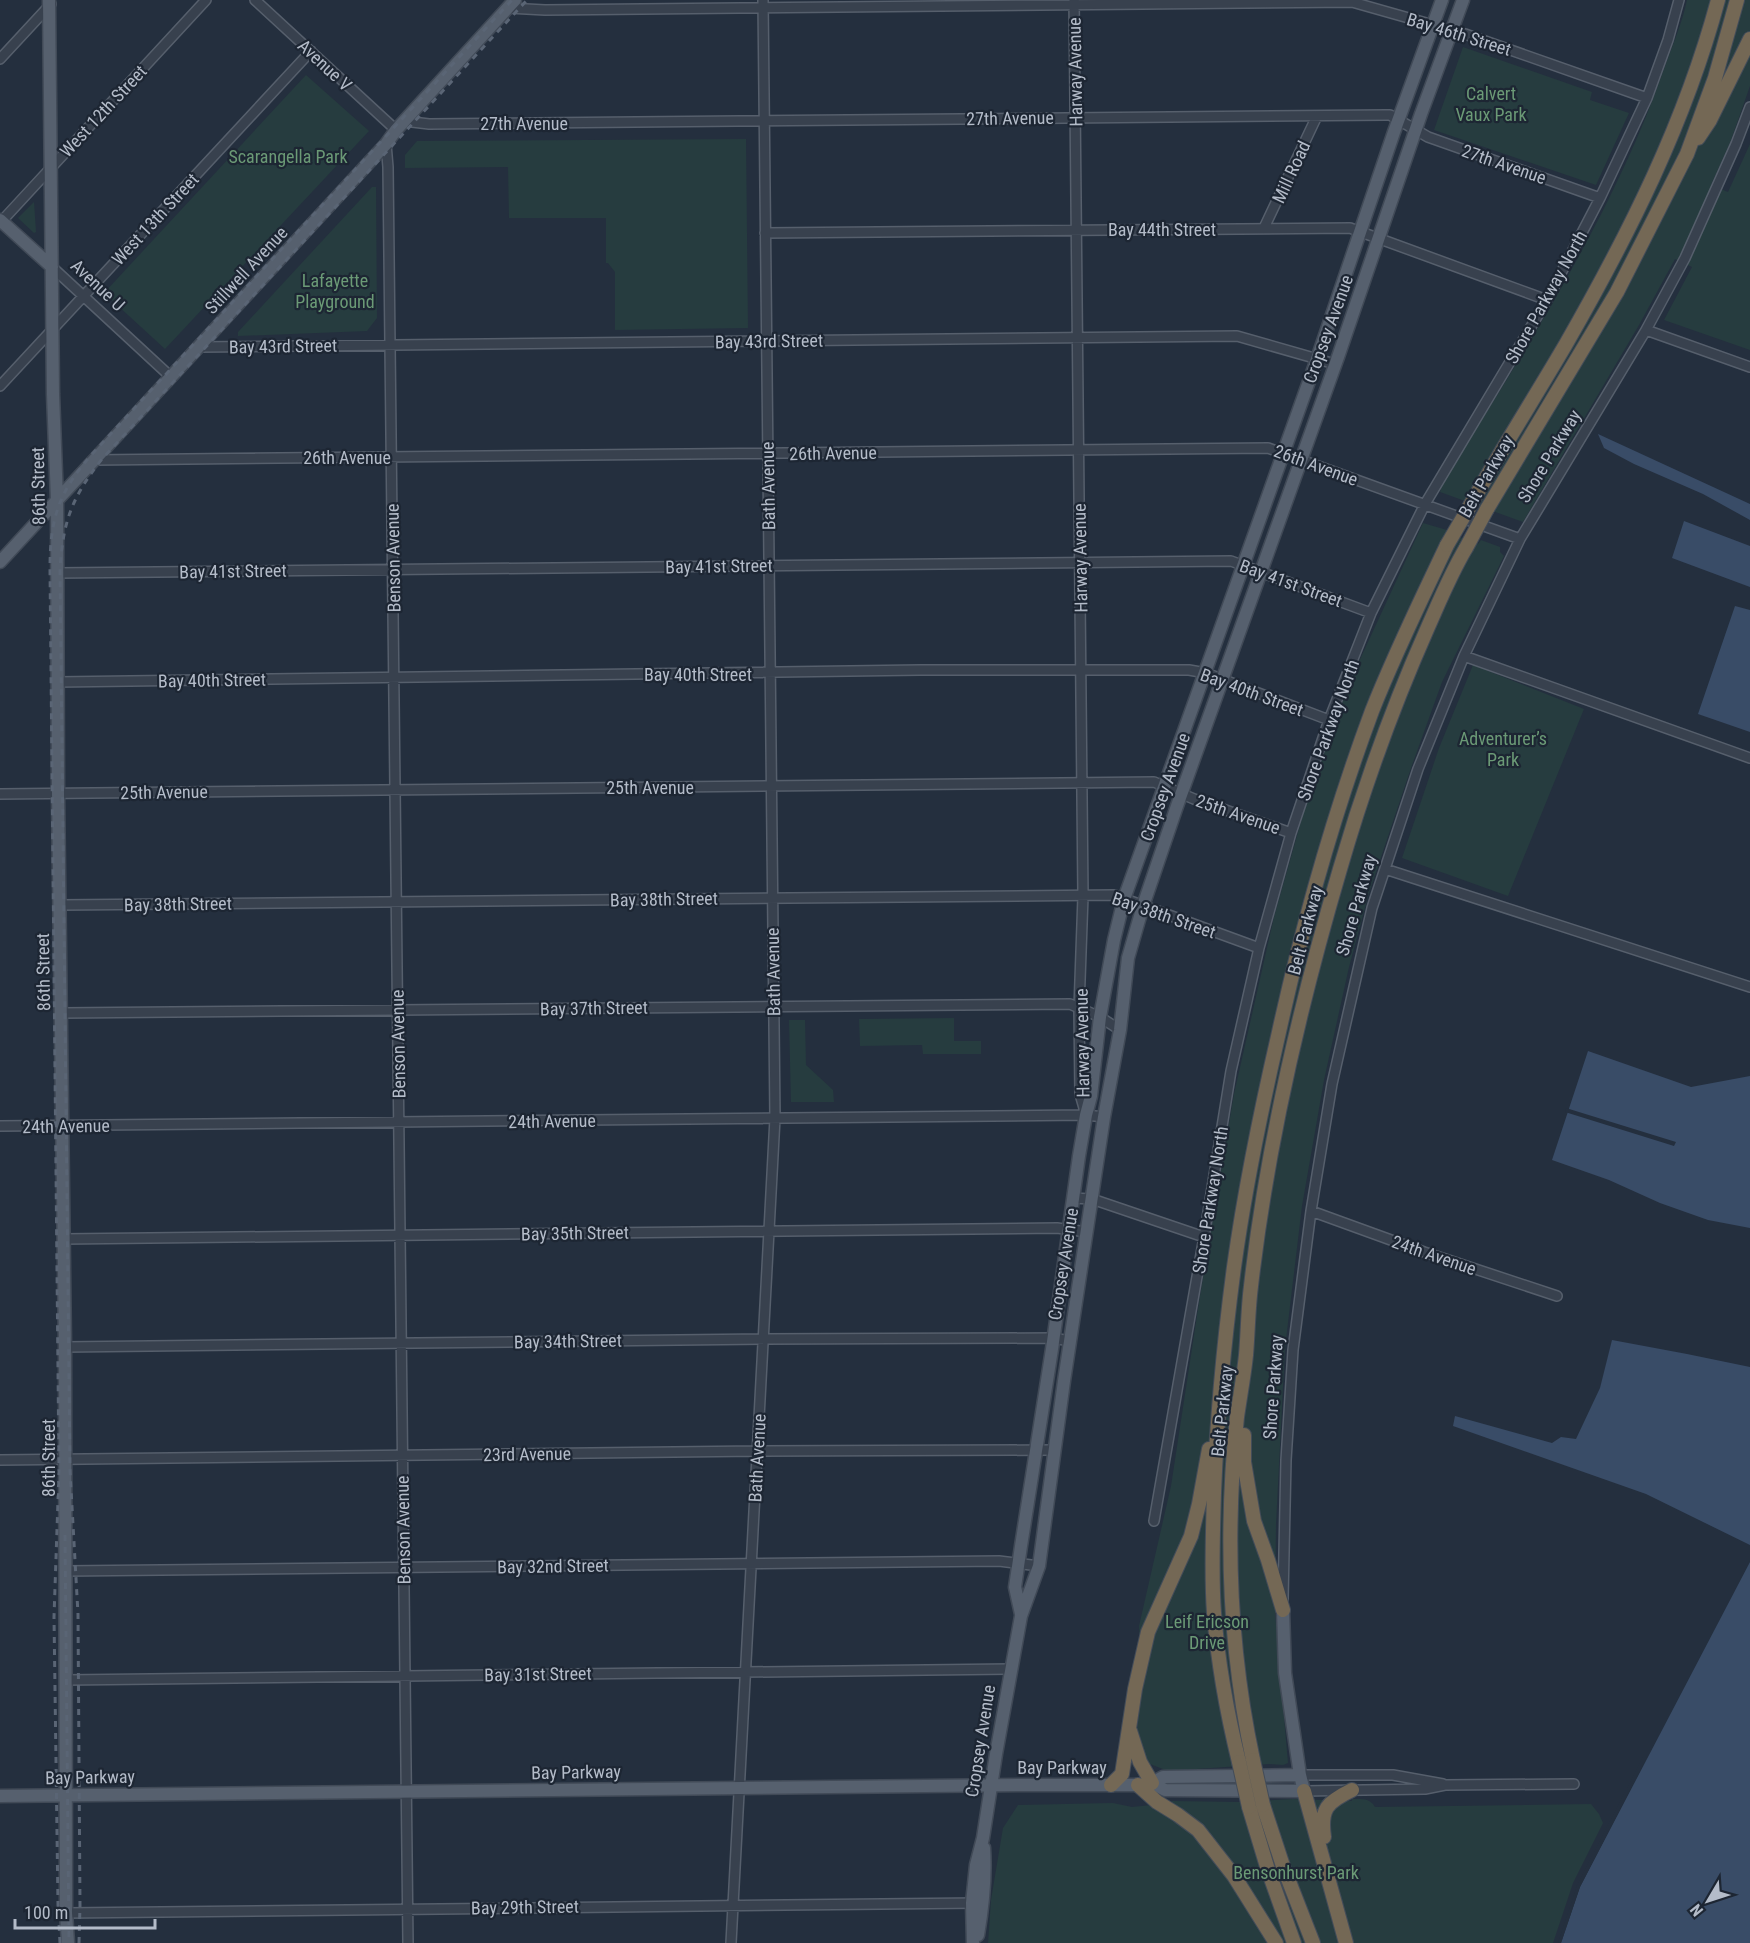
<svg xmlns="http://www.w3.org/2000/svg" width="1750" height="1943" font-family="'Roboto Condensed',sans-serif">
  <rect width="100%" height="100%" fill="#242f3e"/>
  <path fill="#263c3f" d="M1687,0h63v86l-20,57 -19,42 17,7 22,-48v206l-86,-30 28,-53 -17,-8 -36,66 -116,197 -83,-30 1,-3 -1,-2c83,-134 172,-269 224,-418 8,-23 18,-45 23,-69z
    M1463,47l129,45 -2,8 39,13 -33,72 -162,-55z
    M306,75l63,56 -204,218 -61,-56z
    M746,139l2,189 -133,2v-58l-7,-9h-2v-45h-97l-1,-51 -103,1v-13l12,-14z
    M372,187h4l1,131 -10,13 -129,5v-4z
    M34,202l2,30 -2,1 -16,-15z
    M1423,523l24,7 -1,2 32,12 3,-4 19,7v5l4,4 -62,126 -31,86 -42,125 -20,74 -25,113 -22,126 -17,142 -9,176 -1,89 13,150 -5,2 -14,-1 -101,7 -18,-7 -10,-15 -3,-21 5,-47 -3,-55 32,-140 29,-190 34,-202 40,-177 30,-106 32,-92 20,-51z
    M1473,665l111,44 -76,187 -106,-38 37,-110z
    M954,1018v23h27v13h-58l-1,-9 -62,1 -1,-27z
    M789,1020h16l1,45 27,25 1,12h-43z
    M1293,1799l59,2v-2c10,0 18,-1 23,8l216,-3 8,10 4,9 -30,60 -20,60h-565l3,-43 12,-72 15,-23 95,-2 19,4 40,-4v-2l66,1z"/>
  <path fill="#394c67" d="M1598,434l152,70v16l-47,-26 -69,-30 -30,-16z
    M1684,521l66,25v41l-78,-29z
    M1735,606l15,4v122l-52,-18z
    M1588,1051l103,36 59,-11v152l-42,-8 -48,-17 -51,-23 -57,-20z
    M1612,1340l75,14 63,13v178l-104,-51 -193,-68 2,-10 97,27 9,-6 15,2 24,-51z
    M1750,1562v381h-189l19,-56z"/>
  <path fill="#242f3e" d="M1566,1108l110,34 -2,4 -109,-34z
    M1643,1757h4l-67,130 -19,56h-3l19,-58z"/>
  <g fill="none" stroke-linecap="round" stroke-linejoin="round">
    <g stroke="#565f6c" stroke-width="12">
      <path id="minor" d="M255,0l141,130
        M1074,0l9,896 -4,112 1,86 6,21
        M508,8l37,2 807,-8 113,32 182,64
        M0,59l51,-55
        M404,121l25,3 957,-9h4l38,22 172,61
        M386,144l2,23 20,1776
        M0,223l206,-223
        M1264,228l53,-112
        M765,233l585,-5 197,72
        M52,267l119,110
        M1646,330l104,37
        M199,347l1038,-11 98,28
        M0,386l311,-335
        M94,460l1174,-12 252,91
        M57,573l1174,-12 140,52
        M1464,656l286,102
        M58,682l862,-12h269l17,3 123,47
        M0,794l1154,-12 40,17 97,34
        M1385,869l365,118
        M60,905l1054,-10 145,53
        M62,1013l1008,-9 30,13 20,13
        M0,1126l1086,-11 18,2
        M1072,1198l20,1 112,38
        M1311,1211l113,41 133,44
        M64,1239l993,-11 30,4
        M65,1347l699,-8 289,-1 17,3
        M0,1460l757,-9 297,-1
        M1154,1521l50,-284 27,-166 28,-123 32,-115 38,-113 42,-107 54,-109 122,-204 53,-102 47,-100 21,-58 11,-40
        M66,1571l933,-10 40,5
        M1283,1599l3,-139 7,-110 18,-139 21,-127 40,-176 46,-139 46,-113 56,-117 126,-209 39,-72 51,-114 14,-37
        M66,1680l944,-11
        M1300,1775h93l50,9
        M1304,1791l121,-2 20,-4 129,-1
        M66,1913l912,-10
        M731,1943l44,-825 -12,-1118"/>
    </g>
    <g stroke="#414a57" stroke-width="15">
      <path id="major" d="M49,0l4,394 4,106 1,293 7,554 1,566 2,30
        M0,220l52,47
        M0,562l386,-418 10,-14 119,-130
        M1021,1614l-6,-27 6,-41 31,-197 27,-193 7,-41 5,-19 9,-79 14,-77 10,-41 193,-540 77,-227 48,-132
        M1152,1783l13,7 139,1 -4,-16 -15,-102 -2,-63
        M0,1796l1023,-11h115l14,-2 11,-6 137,-2
        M978,1935c5,-29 8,-57 6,-87
        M973,1943l-1,-40 4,-38 7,-27 13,-84 25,-138 18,-50 25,-185 40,-264 16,-87 8,-72 15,-52 34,-100 161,-449 83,-243 42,-114"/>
    </g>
    <g stroke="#434c59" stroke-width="16">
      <path id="highway" d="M1698,138l12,-18 40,-81
        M1471,504c30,-54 64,-107 95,-160 63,-110 119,-221 152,-344
        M1487,509l130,-217 70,-138 28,-76 22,-78
        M1244,1435v27l10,59 14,39 15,50
        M1130,1731l10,31 12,21
        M1253,1760c-24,-112 -28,-229 -16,-343 3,-21 7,-42 9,-62 2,-23 2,-46 5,-69 16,-141 49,-281 89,-417 24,-83 53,-163 88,-242 12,-27 23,-54 38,-79
        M1239,1762c-12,-49 -21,-99 -25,-149 -3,-40 -1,-80 0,-120 3,-76 10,-151 20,-226 11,-79 27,-157 45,-235 24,-109 54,-216 93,-321 22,-56 49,-111 75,-166
        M1111,1785l11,-11 13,-85 13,-57 43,-96 8,-32 10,-55
        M1138,1785l19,17 21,13 20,15 36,46 42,67
        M1304,1791l42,152
        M1263,1805l20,61 30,77
        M1249,1807l19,63 26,73
        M1324,1837c-4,-28 3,-35 28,-47"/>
    </g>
    <use href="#minor" stroke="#38414e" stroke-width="9"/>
    <use href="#major" stroke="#56606e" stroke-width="12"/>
    <use href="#highway" stroke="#746855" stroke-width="14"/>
    <path stroke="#5a6575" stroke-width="3" stroke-dasharray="6 6" stroke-linecap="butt" d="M65,1535l4,408
      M60,1943l-2,-38 -4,-288 5,-146 -9,-902c0,-52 9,-78 44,-117l418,-452
      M79,1943l1,-37 -2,-292 -8,-143 -10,-902c3,-48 12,-72 42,-110l425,-459"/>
    <g stroke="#434c59" stroke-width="16" stroke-linecap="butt">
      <path id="highway-bridge" d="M1447,545l24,-41
        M1466,548l21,-39
        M1253,1760l10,45
        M1239,1762l10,45"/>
    </g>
    <use href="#highway-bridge" stroke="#746855" stroke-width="14"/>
  </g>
  <g text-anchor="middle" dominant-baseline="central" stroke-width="4.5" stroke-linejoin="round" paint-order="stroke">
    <g font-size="18" fill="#b4bcc9" stroke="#1d2633">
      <text transform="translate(1459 34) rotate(17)">Bay 46th Street</text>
      <text transform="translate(325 65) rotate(43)">Avenue V</text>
      <text transform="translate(1075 72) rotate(-91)">Harway Avenue</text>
      <text transform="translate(103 111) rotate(-47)">West 12th Street</text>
      <text transform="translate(1010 118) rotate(-1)">27th Avenue</text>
      <text x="524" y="123">27th Avenue</text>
      <text transform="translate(1504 164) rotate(19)">27th Avenue</text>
      <text transform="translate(1291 172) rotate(-65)">Mill Road</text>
      <text transform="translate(155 219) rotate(-47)">West 13th Street</text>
      <text x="1162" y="229">Bay 44th Street</text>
      <text transform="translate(246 270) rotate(-47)">Stillwell Avenue</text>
      <text transform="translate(98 285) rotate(43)">Avenue U</text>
      <text transform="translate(1546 297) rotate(-61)">Shore Parkway North</text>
      <text transform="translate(1328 329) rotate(-70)">Cropsey Avenue</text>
      <text transform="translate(769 341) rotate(-1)">Bay 43rd Street</text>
      <text transform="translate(283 346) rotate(-1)">Bay 43rd Street</text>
      <text transform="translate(833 453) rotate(-1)">26th Avenue</text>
      <text transform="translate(1549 456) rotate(-59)">Shore Parkway</text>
      <text x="347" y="457">26th Avenue</text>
      <text transform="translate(1316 465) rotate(20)">26th Avenue</text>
      <text transform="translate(1486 476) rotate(-60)">Belt Parkway</text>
      <text transform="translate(38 486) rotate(-91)">86th Street</text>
      <text transform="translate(768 486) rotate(-91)">Bath Avenue</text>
      <text transform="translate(393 558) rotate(-91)">Benson Avenue</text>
      <text transform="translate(1080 558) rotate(-91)">Harway Avenue</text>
      <text transform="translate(719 566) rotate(-1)">Bay 41st Street</text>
      <text transform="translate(233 571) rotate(-1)">Bay 41st Street</text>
      <text transform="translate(1291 583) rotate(20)">Bay 41st Street</text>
      <text x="698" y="674">Bay 40th Street</text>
      <text transform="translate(212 680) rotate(-1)">Bay 40th Street</text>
      <text transform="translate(1252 692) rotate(20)">Bay 40th Street</text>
      <text transform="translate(1328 730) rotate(-70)">Shore Parkway North</text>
      <text x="650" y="787">25th Avenue</text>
      <text transform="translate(1165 787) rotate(-70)">Cropsey Avenue</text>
      <text transform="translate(164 792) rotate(-1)">25th Avenue</text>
      <text transform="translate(1238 814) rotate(19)">25th Avenue</text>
      <text transform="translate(664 899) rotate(-1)">Bay 38th Street</text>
      <text transform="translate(178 904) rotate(-1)">Bay 38th Street</text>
      <text transform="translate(1356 905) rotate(-74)">Shore Parkway</text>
      <text transform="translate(1164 915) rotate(19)">Bay 38th Street</text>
      <text transform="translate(1305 930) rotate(-75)">Belt Parkway</text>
      <text transform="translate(43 972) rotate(-91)">86th Street</text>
      <text transform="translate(773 972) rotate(-91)">Bath Avenue</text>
      <text transform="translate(594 1008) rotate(-1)">Bay 37th Street</text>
      <text transform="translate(1082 1043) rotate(-91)">Harway Avenue</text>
      <text transform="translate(398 1044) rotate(-91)">Benson Avenue</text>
      <text transform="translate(552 1121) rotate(-1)">24th Avenue</text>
      <text transform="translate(66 1126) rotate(-1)">24th Avenue</text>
      <text transform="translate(1210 1200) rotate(-81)">Shore Parkway North</text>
      <text transform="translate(575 1233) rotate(-1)">Bay 35th Street</text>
      <text transform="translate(1434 1255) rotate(19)">24th Avenue</text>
      <text transform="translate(1063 1264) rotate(-81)">Cropsey Avenue</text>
      <text transform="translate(568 1341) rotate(-1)">Bay 34th Street</text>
      <text transform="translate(1273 1387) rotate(-86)">Shore Parkway</text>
      <text transform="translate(1222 1411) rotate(-84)">Belt Parkway</text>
      <text transform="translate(527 1454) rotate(-1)">23rd Avenue</text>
      <text transform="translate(48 1458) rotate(-90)">86th Street</text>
      <text transform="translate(757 1458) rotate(-87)">Bath Avenue</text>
      <text transform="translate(403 1530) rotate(-91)">Benson Avenue</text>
      <text transform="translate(553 1566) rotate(-1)">Bay 32nd Street</text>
      <text transform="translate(538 1674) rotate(-1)">Bay 31st Street</text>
      <text transform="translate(980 1741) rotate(-81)">Cropsey Avenue</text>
      <text x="1062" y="1767">Bay Parkway</text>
      <text transform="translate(576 1772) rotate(-1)">Bay Parkway</text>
      <text transform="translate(90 1777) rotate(-1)">Bay Parkway</text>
      <text transform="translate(525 1907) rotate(-1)">Bay 29th Street</text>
    </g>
    <g font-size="18" fill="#6b9a76" stroke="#1d2633">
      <text x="1491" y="93">Calvert<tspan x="1491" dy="21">Vaux Park</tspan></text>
      <text x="288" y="156">Scarangella Park</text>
      <text x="335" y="280">Lafayette<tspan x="335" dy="21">Playground</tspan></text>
      <text x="1503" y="738">Adventurer’s<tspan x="1503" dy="21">Park</tspan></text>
      <text x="1207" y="1621">Leif Ericson<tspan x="1207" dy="21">Drive</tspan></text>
      <text x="1296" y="1872">Bensonhurst Park</text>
    </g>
  </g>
  <g transform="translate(1708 1901) rotate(231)" stroke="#1d2633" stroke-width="4.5" paint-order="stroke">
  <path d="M0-4.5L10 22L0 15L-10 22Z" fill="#b4bcc9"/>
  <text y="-9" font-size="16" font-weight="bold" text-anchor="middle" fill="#b4bcc9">N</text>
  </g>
  <path d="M15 1919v9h140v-9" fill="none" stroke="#b4bcc9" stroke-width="3"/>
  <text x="24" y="1919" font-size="18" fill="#b4bcc9" stroke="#1d2633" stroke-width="4.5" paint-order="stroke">100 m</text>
</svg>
